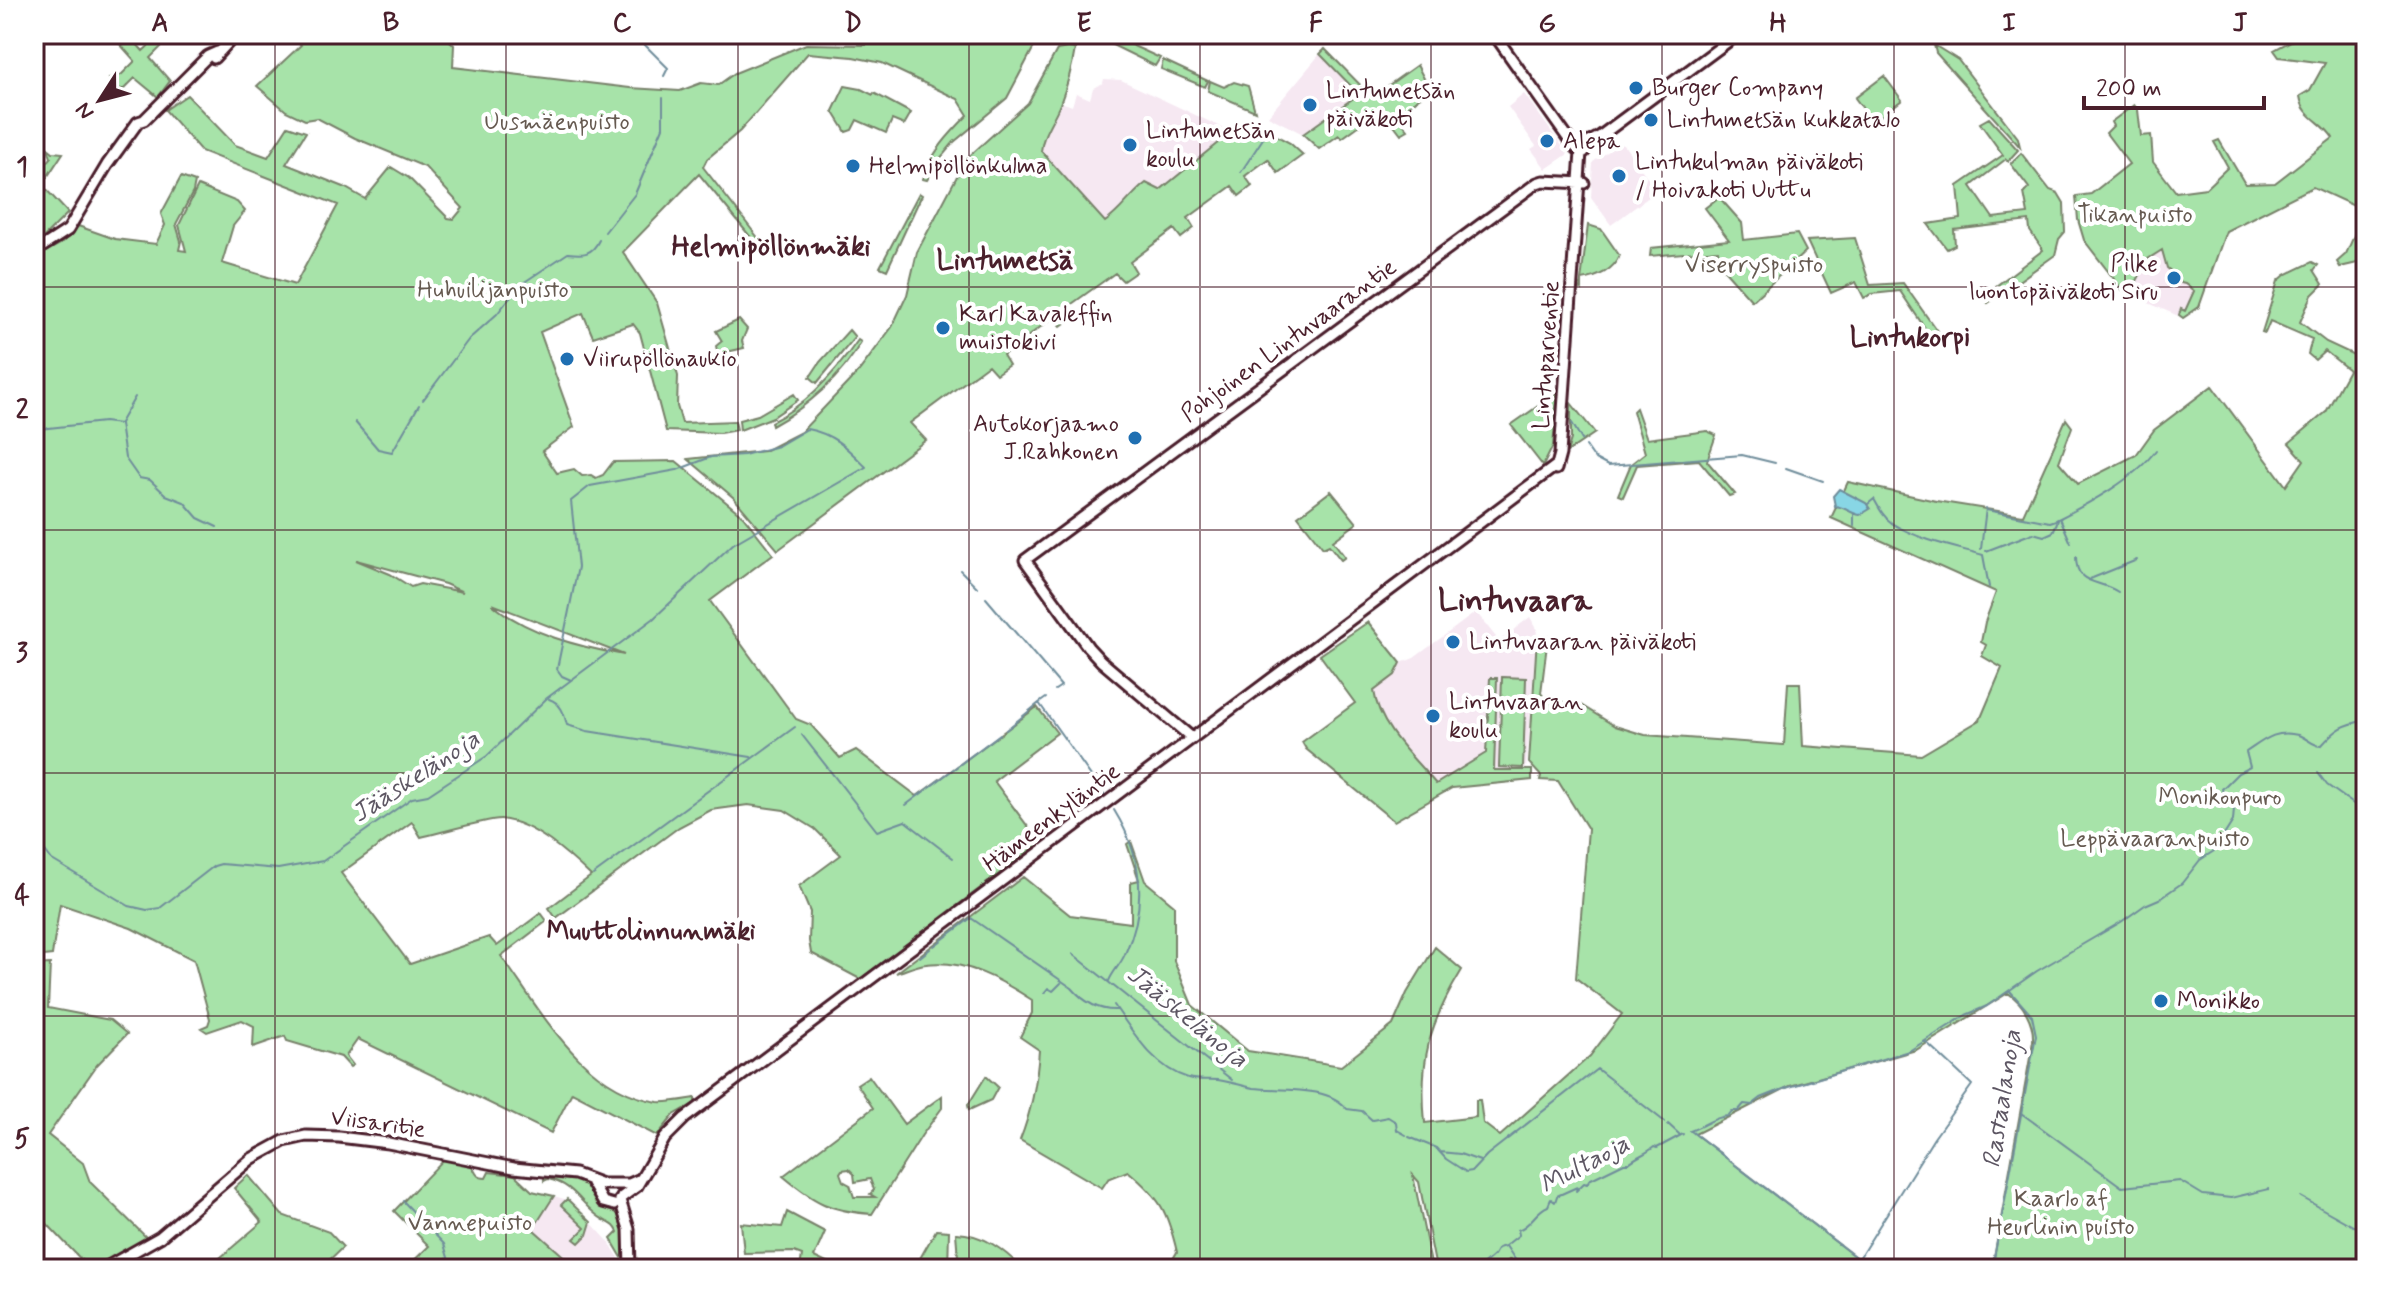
<svg xmlns="http://www.w3.org/2000/svg" width="2400" height="1303" font-family="Mynerve,sans-serif">
  <rect width="100%" height="100%" fill="#fff"/>
  <filter id="ink" filterUnits="userSpaceOnUse"><feTurbulence type="fractalNoise" baseFrequency=".0125" numOctaves="2"/><feDisplacementMap in="SourceGraphic" scale="16" xChannelSelector="R" yChannelSelector="G"/><feConvolveMatrix kernelMatrix="1 2 1 2 8 2 1 2 1" color-interpolation-filters="sRGB"/></filter>
  <g filter="url(#ink)">
    <path fill="#f6e8f2" d="M1320,54l39,40 -56,40 -35,-18z
      M1104,79l17,1 102,48 2,11 -65,51 -28,3 -6,13 -21,16 -64,-71 2,-16 18,-33 11,4 4,-13 14,6 3,-11 10,-5z
      M1524,94l44,60 -22,15 -15,-20 5,-3 -28,-39z
      M1619,144l5,1 33,46 -46,34 -20,-28 2,-35z
      M2167,246l48,16 -16,45 -16,11 -53,-23 18,-36z
      M1476,612l23,29 31,-24 7,12 -11,141h-32l-4,-92 -4,75 -50,31 -43,-50 -18,-34 -1,-8 21,-17 6,-12 13,-5z
      M554,1196l17,5 38,41 15,24 -8,3h-38l-45,-40z"/>
    <path fill="#a7e3a9" stroke="#78816a" stroke-width="2" fill-rule="evenodd" d="M111,34h17l15,17 17,-16 6,7 -16,16 20,23 -12,16 -23,-19 -11,11h-4l-11,-11 12,-3 14,-14z
      M299,34h144l11,11 -1,22 177,21 50,3 21,-8 17,2 17,-12 71,-29 60,1 1,-11h167l1,11 -28,53 -53,44 -16,19 -11,19 -4,-1c8,-26 26,-45 45,-64l-10,-16 -76,-36 -29,-6 -45,-4 -68,78 -33,28 -4,8 63,81 -4,3 -63,-77 -76,78 34,51 21,73 -1,30 5,17 53,-2 2,9 -17,3 -54,-2 -26,-98 -7,-9 -40,13 -10,-24 -43,19 34,95 -32,24 15,22 17,-4 8,7 9,-1 5,3 7,-3 10,-13 63,-1 67,55 30,38 -63,47 86,118 15,6 29,33 16,-8 61,46 120,-89 20,26 -63,48 46,62 -180,136 -49,-26 -2,-12 1,-29 -11,-26 42,-31 -26,-26 -31,-19 -36,-5 -37,5 -32,17 -123,91 -7,-10 42,-32c-23,-22 -57,-53 -90,-57 -10,-1 -66,15 -80,18l-9,-15 -71,51 69,91 79,-27 8,9 44,-33 6,8 -46,35c41,56 81,134 157,146 11,1 25,-2 37,-4v5l-21,12 -17,21 -85,-44 -21,41 -193,-94 -12,17 7,9 -3,2 -9,-10 -54,-16 -2,-5 -32,11 1,-21 -12,-6 -35,12 -6,-4 7,-3 2,-6 -16,-59 -63,-32 -71,-24 -8,51 -18,2v-699l28,-15 16,-17 37,13 41,5 9,-19 -4,-11 20,-37 14,5 -2,10 -17,32 5,17 -2,9 7,1 -7,-26 19,-39 39,16 8,9 -12,15 -11,37 73,22 43,-80 -137,-54 -36,-41 22,-15 48,50 33,12 20,-31 18,6 -20,32 58,23 21,12 26,-32 18,11 39,40 6,1 9,-11 -38,-41 -70,-29 -38,-20 -12,2 -19,-9 -29,-25 44,-41 -6,-7zM356,560l89,24 18,8 -43,-8 -9,3 -21,-13zM492,604l132,51c-44,-8 -97,-21 -132,-51z
      M1090,34h17l53,24 -5,8z
      M2304,34h62v227l-26,6 -3,-5 9,-8 19,-43 -52,-24 -87,44 -27,76 -16,11 -4,-3 2,-6 4,2 9,-20 -9,-7 -13,-3 -3,-7 3,-2 -5,-4 -5,-18 -14,9 -18,36 -6,-3 -40,-52 -6,-20 -2,-24 15,-2 38,-30 -23,-31 7,-7 -2,-4 23,-17 4,5 3,26 10,-1 2,27 23,30 30,-4 22,-21 -14,-25 5,-2 26,44 30,-1 58,-45c-10,-17 -30,-20 -33,-42l10,-6 15,-27 -46,-6 -5,-7z
      M1934,45l24,15 60,78 2,9 -84,-94z
      M1068,48l7,1c-3,19 -8,37 -15,55 -7,17 -17,28 -19,47l64,71c17,-12 25,-27 41,-39l14,7 81,-66 3,3 13,-2 33,18 13,12 -25,18 -10,-14 -23,17 7,10 -13,10 -7,-10 -44,32 6,10 -13,10 -7,-9 -44,33 6,10 -13,9 -8,-8 -46,33 6,10 -14,10 -7,-9 -51,38 6,10 -13,9 -8,-9 -78,58 16,17 -148,110 -44,-52 -46,-39 76,-8 37,-19 58,-61 33,-44 15,-32 10,-43 49,-93 62,-56 29,-53z
      M1325,49l47,48 45,-32 13,25 -34,25 12,15 -7,4 -19,-25 -40,29 -3,-3 -20,14 -16,-15 56,-40 -39,-40z
      M1163,60l45,21 -3,6 -44,-18z
      M1884,76l18,24 -29,22 -18,-24z
      M1210,81l14,6 10,-5 14,4 7,25 -47,-20z
      M845,86l16,3 12,6 1,-2 37,20 -7,12 -12,-5 -6,13 -29,-13 -5,10 -6,2 -13,-21z
      M1989,118l29,32 -10,11 -2,-2 -35,27 22,32 35,-4 -4,-21 5,-5 -18,-24 10,-11 29,37 8,3 6,10 1,29 -6,7 -4,16 -67,48 -5,-7 60,-46 -13,-19 -1,-10 -75,9 1,15 -8,4 -19,-25 33,-5 -3,-33 45,-31 -23,-32z
      M48,148l5,4 10,1 -21,32 26,28 -34,34v-69l17,-20z
      M919,193l3,2 -4,8 -31,67 -7,-3z
      M1719,197l23,26 2,17 53,-6 9,17 -54,50 -33,-37 -1,-14 -68,6 1,-8 78,-8 -24,-32z
      M1588,225l13,4 18,26c-4,15 -23,23 -37,25v10l-2,-1z
      M1855,238l15,47 33,-2 39,55 -7,5 -35,-52 -28,3 -8,4 -8,-16 -25,11 -24,-52z
      M2312,262l6,3 -4,5 9,14 -11,11 -12,27 26,20 30,14 10,-17v930h-374l41,-228c1,-19 -9,-37 -25,-48l-92,57 -126,36 -95,48 176,135h-353l-8,-10 -11,10h-63l-17,-87 -6,-7 19,94h-265l10,-17c-10,-42 -16,-53 -49,-81l-20,8 -6,9 -82,-48c12,-30 17,-58 19,-90l-19,-13 12,-24v-13c-31,-20 -67,-41 -106,-36 -10,1 -20,6 -30,9l127,-96 47,38 61,8v-41l8,-2 -12,-36 4,-3 14,40 29,24v56l18,44 56,46 93,15 52,-41 14,-32 28,-46 27,23c-33,54 -43,89 -37,153l51,-6v-17h4l3,23 17,13 90,-80 32,-42 -46,-36 12,-149 -30,-48 -18,-1 1,-4 -12,-13 8,-126 11,-1 -7,57 5,7 33,4 36,22 30,9 139,10 4,-62h12l3,63 118,9 59,-35 22,-52 -20,-12 4,-11 -5,-3 4,-20 11,-30 -165,-74 17,-36 88,19 87,14 43,-96 6,8 -13,35 19,22 58,-29 18,-25 58,-44 74,100 18,-26 -15,-17 37,-31 23,-42 -24,-19 -10,9 -7,-6 4,-15 -42,-18 -5,12 -3,-1 16,-51 7,-6z
      M739,320l8,9 -5,12 2,7 -26,6 -2,-8 6,-5 -6,-10z
      M849,330l6,7 -38,46 -7,-6 10,-15z
      M858,340l3,2c-19,35 -54,65 -89,84l-1,-4c35,-17 65,-50 87,-82z
      M1558,392l-5,54 -10,20 -32,-41z
      M794,394l4,6 -25,17 -33,13 -1,-10 19,-5z
      M1571,403l24,30 -28,19 4,-13z
      M1636,408l11,31 60,-8 9,4 -9,26 28,33 -6,2 -30,-36 -62,5 -14,32 -5,-2 13,-31 14,-11 -12,-42z
      M1331,491l26,32 -24,18 12,16 -4,3 -12,-15 -6,3 -25,-32z
      M1368,622l33,41 -6,12 -21,16c5,36 39,66 62,93l50,-31 4,-75h7l-3,92h38v10l-80,8 -58,33 -88,-72 -4,-7 53,-39 -35,-48z
      M1502,677l24,1 -3,90 -24,-1z
      M50,964l-2,44 62,12 17,14 -30,31 -49,70 35,28 7,19 57,56 -51,31h-6l-56,-59v-245z
      M869,1076l35,48 38,-28v12l-20,27 -50,79c-42,-3 -57,-11 -89,-38l90,-68 -16,-24zM849,1169l5,5 1,8 15,-3 4,11 -4,4 5,3h-21l-4,-12 -7,-4 -3,-8 2,-3z
      M986,1076l12,11 -7,13 -22,10 -1,-5z
      M446,1157l23,6c8,6 4,15 17,15l3,-6 26,3 17,16 22,5 -21,33 45,40h-173l24,-23 -35,-35z
      M248,1175l34,40 47,17 14,15 -23,22h-113l55,-47 -28,-34z
      M544,1175l43,7 7,8 6,16 17,7 7,12 3,36h-3l-13,-22 7,-7c-4,-8 -6,-7 -14,-12 -22,-12 -27,-35 -56,-41l-4,2z
      M567,1199l24,23 -4,13 -8,8 -5,-4 11,-11 -24,-23z
      M787,1212l38,20 -11,25 25,12h-39l2,-14 -8,-3 -50,1 -3,-30 41,4z
      M936,1230l13,1 -1,38h-34z
      M956,1233c28,1 48,17 67,36h-9l-22,-8 -22,8h-11z"/>
    <path fill="#88d6e5" stroke="#6f8d9b" stroke-width="2" d="M1839,489l27,14 4,6 -10,6c-10,-2 -15,-8 -25,-9l-2,-10z"/>
    <g fill="none" stroke-linecap="round" stroke-linejoin="round">
      <path stroke="#6f8d9b" stroke-width="2" d="M634,34l34,34 -4,8
        M1241,172l23,-35
        M605,232l30,-38 28,-67v-29
        M517,287l51,-34c15,2 24,2 31,-13
        M423,400l46,-61 28,-25 15,-19
        M355,422l23,27 14,3 27,-47
        M120,423l15,-26
        M1572,423l10,17
        M34,426l5,3 65,-7 16,2 5,34 14,20 11,2 16,15 18,7 14,16 19,9
        M1586,446l9,13 13,7 134,-11 33,8
        M1786,468l37,13
        M1868,504l6,-5c5,9 10,19 19,25 26,16 61,23 90,31l6,32
        M1986,510l64,12 6,-2c32,-16 79,-41 100,-70
        M2060,518l11,25
        M1854,526v-12
        M1981,549l5,-41
        M1986,551l47,-18 11,3 9,-4 5,-12
        M2076,557c0,29 22,22 42,35
        M960,570l17,17
        M2090,579l47,-19
        M986,598l75,88 -6,4
        M1046,698l-7,5 67,94
        M549,699c12,4 15,14 18,26l20,6 164,26
        M1006,730l33,-27
        M802,735l75,96 28,-10 48,37
        M2318,773l9,12 39,28
        M906,805l94,-71
        M34,836l18,24 77,46 18,4 13,-2 54,-42 7,-2 57,5 45,-8 89,-63 16,-3 59,-39 60,-58 106,-79 80,-75 133,-77c-19,-19 -32,-33 -59,-38l-29,17 -15,4 -19,5 -33,2 -34,13 -87,16 -19,15 7,66 -21,102 5,7 9,4
        M593,875l202,-148
        M934,946l37,-28 101,70c12,14 26,23 45,22
        M1073,954l159,126
        M920,957l10,-8
        M1109,981c4,-10 12,-17 16,-27 23,-50 18,-97 -11,-144
        M1044,993l4,-5 5,3 8,-8
        M1114,1005c19,27 40,63 74,73 9,3 21,1 30,2 13,2 25,6 36,8 27,3 75,-3 93,21l15,2 10,9 16,-3 8,5 1,8 9,5
        M2021,1113l101,74 58,-6 23,14 28,3 38,-9
        M1668,1124l11,10
        M1690,1131c14,-5 23,-14 38,-15l4,-5h6l6,-7 8,1 9,-7 25,-10 123,-37 57,-36 21,-9 50,-35 84,-49 24,-17 14,-6 23,-16 18,-23 14,-9 19,-30 1,-12 -9,-9 -3,-11 16,-16 12,-6 -4,-15c17,-11 29,-23 52,-17 9,3 14,10 23,11 16,-18 22,-21 45,-26
        M1691,1131l180,138
        M1409,1137l27,11 10,11 20,13 6,-1 15,-16 110,-86 68,53
        M1440,1152l20,2 20,7
        M2301,1197l52,29 13,1
        M403,1201l41,43 5,17
        M1506,1246l12,18
        M1858,1260l76,-122 38,-53 -47,-44
        M439,1269l10,-8 43,8
        M1478,1269l16,-14 4,-7 7,-2 14,-11 -1,-5c13,-4 17,-19 30,-24l3,-7 4,3 2,-6 20,-9 -1,4 8,-8 3,1 2,-4 35,-17h5c8,-7 17,-9 25,-16l3,1 26,-14
        M1992,1269l44,-234 -4,-19 -22,-25"/>
      <g stroke="#4a1f2b" stroke-width="15">
        <path id="tertiary" d="M1046,34l10,5 9,-5
          M1494,34l78,110 9,8h3
          M214,58l22,-24
          M34,252l34,-22 39,-65 31,-43 6,-2 64,-64 9,-4
          M1556,469l4,-15 21,-302 5,-8 13,-7 139,-103
          M1192,738l-91,-77 -13,-14 -63,-87 512,-377 6,-2 41,2
          M592,1183l11,19 11,3
          M622,1197l15,-11 28,-48 20,-20 872,-653
          M620,1200l9,29 1,40
          M103,1269l57,-32 91,-78 33,-18 22,-5 33,1 49,6 126,25 61,6 27,10h27l9,-4"/>
      </g>
      <use href="#tertiary" stroke="#fff" stroke-width="9"/>
    </g>
  </g>
  <path fill="none" stroke="#4a1f2b" stroke-width="2" stroke-opacity="0.55" d="M275,34v1235M506,34v1235M738,34v1235M969,34v1235M1200,34v1235M1431,34v1235M1662,34v1235M1894,34v1235M2125,34v1235M34,287h2332M34,530h2332M34,773h2332M34,1016h2332"/>
  <g fill="#1f6fb2" stroke="#fff" stroke-width="3">
    <circle cx="1636" cy="88" r="8"/>
    <circle cx="1310" cy="105" r="8"/>
    <circle cx="1651" cy="120" r="8"/>
    <circle cx="1547" cy="141" r="8"/>
    <circle cx="1130" cy="145" r="8"/>
    <circle cx="853" cy="166" r="8"/>
    <circle cx="1619" cy="176" r="8"/>
    <circle cx="2174" cy="278" r="8"/>
    <circle cx="943" cy="328" r="8"/>
    <circle cx="567" cy="359" r="8"/>
    <circle cx="1135" cy="438" r="8"/>
    <circle cx="1453" cy="642" r="8"/>
    <circle cx="1433" cy="716" r="8"/>
    <circle cx="2161" cy="1001" r="8"/>
  </g>
  <g text-anchor="middle" dominant-baseline="central" stroke-width="8" stroke-linejoin="round" paint-order="stroke">
    <g font-size="24" fill="#4a1f2b" stroke="#fff" text-anchor="start">
      <text x="1652" y="88">Burger Company</text>
      <text x="1326" y="91">Lintumetsän<tspan x="1326" dy="28">päiväkoti</tspan></text>
      <text x="1667" y="120">Lintumetsän kukkatalo</text>
      <text x="1146" y="131">Lintumetsän<tspan x="1146" dy="28">koulu</tspan></text>
      <text x="1563" y="141">Alepa</text>
      <text x="1635" y="162">Lintukulman päiväkoti<tspan x="1635" dy="28">/ Hoivakoti Uuttu</tspan></text>
      <text x="869" y="166">Helmipöllönkulma</text>
      <text x="2158" y="264" text-anchor="end">Pilke<tspan x="2158" dy="28">luontopäiväkoti Siru</tspan></text>
      <text x="959" y="314">Karl Kavaleffin<tspan x="959" dy="28">muistokivi</tspan></text>
      <text x="583" y="359">Viirupöllönaukio</text>
      <text x="1119" y="424" text-anchor="end">Autokorjaamo<tspan x="1119" dy="28">J.Rahkonen</tspan></text>
      <text x="1469" y="642">Lintuvaaran päiväkoti</text>
      <text x="1449" y="702">Lintuvaaran<tspan x="1449" dy="28">koulu</tspan></text>
      <text x="2177" y="1001">Monikko</text>
    </g>
    <g font-size="24" fill="#665a51" stroke="#fff">
      <text x="557" y="122">Uusmäenpuisto</text>
      <text x="2135" y="215">Tikanpuisto</text>
      <text x="1754" y="265">Viserryspuisto</text>
      <text x="493" y="290">Huhuilijanpuisto</text>
      <text x="2220" y="797">Monikonpuro</text>
      <text x="2155" y="839">Leppävaaranpuisto</text>
      <text x="2061" y="1199">Kaarlo af<tspan x="2061" dy="28">Heurlinin puisto</tspan></text>
      <text x="470" y="1223">Vannepuisto</text>
    </g>
    <g font-size="24" fill="#4a1f2b" stroke="#fff">
      <text transform="translate(1289 341) rotate(-36)">Pohjoinen Lintuvaarantie</text>
      <text transform="translate(1547 355) rotate(-86)">Lintuparventie</text>
      <text transform="translate(1052 818) rotate(-37)">Hämeenkyläntie</text>
      <text transform="translate(378 1124) rotate(8)">Viisaritie</text>
    </g>
    <g font-size="26" font-style="italic" fill="#5d5663" stroke="#fff">
      <text transform="translate(416 777) rotate(-33)">Jääskelänoja</text>
      <text transform="translate(1187 1017) rotate(39)">Jääskelänoja</text>
      <text transform="translate(2003 1099) rotate(-81)">Rastaalanoja</text>
      <text transform="translate(1585 1165) rotate(-28)">Multaoja</text>
    </g>
    <g font-size="26" font-weight="bold" fill="#4a1f2b" stroke="#fff">
      <text x="651" y="932">Muuttolinnunmäki</text>
    </g>
    <g font-size="28" font-weight="bold" fill="#4a1f2b" stroke="#fff">
      <text x="771" y="247">Helmipöllönmäki</text>
      <text x="1005" y="261">Lintumetsä</text>
      <text x="1910" y="338">Lintukorpi</text>
    </g>
    <g font-size="32" font-weight="bold" fill="#4a1f2b" stroke="#fff">
      <text x="1515" y="601">Lintuvaara</text>
    </g>
  </g>
  <rect width="2400" height="1303" fill="none" stroke="#fff" stroke-width="88"/>
  <g transform="translate(100 100) rotate(234)" stroke="#ffffff" stroke-width="6" paint-order="stroke">
  <path d="M0-6L14 30L0 20L-14 30Z" fill="#4a1f2b"/>
  <text y="-12" font-size="22" font-weight="bold" text-anchor="middle" fill="#4a1f2b">N</text>
  </g>
  <path d="M2084 96v12h180v-12" fill="none" stroke="#4a1f2b" stroke-width="4"/>
  <text x="2096" y="96" font-size="24" fill="#4a1f2b" stroke="#ffffff" stroke-width="6" paint-order="stroke">200 m</text>
  <rect x="44" y="44" width="2312" height="1215" fill="none" stroke="#4a1f2b" stroke-width="3"/>
  <g font-size="26" text-anchor="middle" font-weight="bold" fill="#4a1f2b">
    <text x="160" y="31">A</text>
    <text x="391" y="31">B</text>
    <text x="622" y="31">C</text>
    <text x="853" y="31">D</text>
    <text x="1084" y="31">E</text>
    <text x="1316" y="31">F</text>
    <text x="1547" y="31">G</text>
    <text x="1778" y="31">H</text>
    <text x="2009" y="31">I</text>
    <text x="2240" y="31">J</text>
    <text x="22" y="175">1</text>
    <text x="22" y="418">2</text>
    <text x="22" y="661">3</text>
    <text x="22" y="904">4</text>
    <text x="22" y="1147">5</text>
  </g>
</svg>
